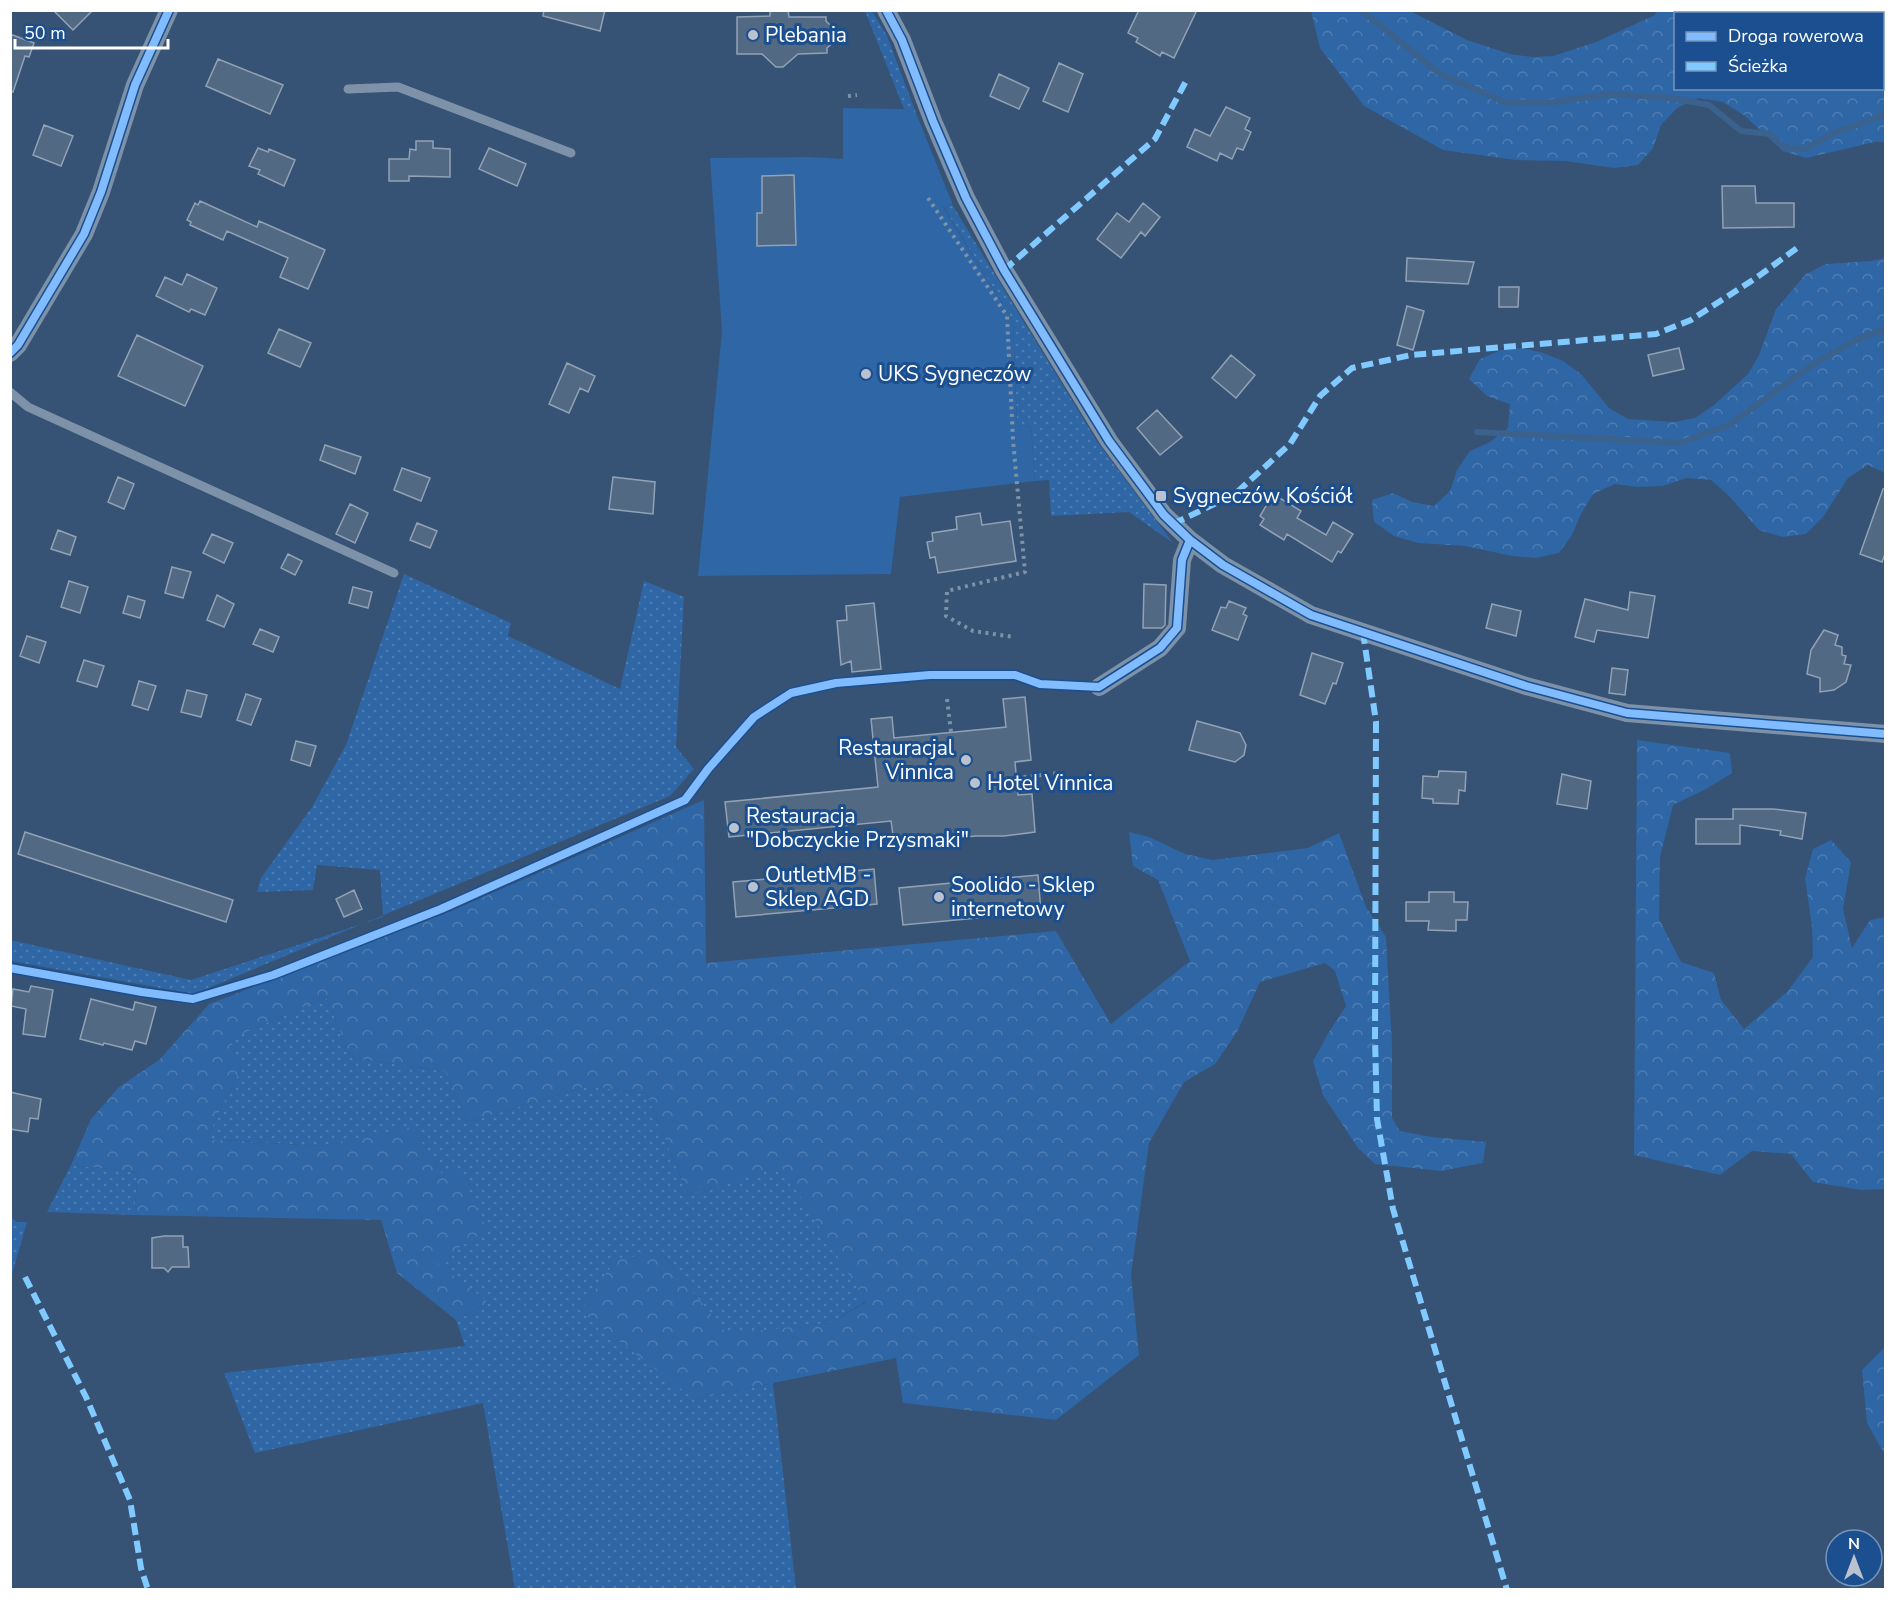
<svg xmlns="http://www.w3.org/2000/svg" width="1896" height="1600" font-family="'Nunito Sans',sans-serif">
  <defs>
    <pattern id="grass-dots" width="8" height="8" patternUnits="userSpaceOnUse" patternTransform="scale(1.5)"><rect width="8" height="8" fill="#2f66a5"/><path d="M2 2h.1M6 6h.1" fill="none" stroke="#4e7db2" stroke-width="1.8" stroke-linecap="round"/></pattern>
    <pattern id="forest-crowns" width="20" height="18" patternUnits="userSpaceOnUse" patternTransform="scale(1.5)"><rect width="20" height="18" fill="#2f66a5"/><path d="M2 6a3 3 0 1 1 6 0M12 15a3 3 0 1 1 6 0" fill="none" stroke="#4e7db2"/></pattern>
  </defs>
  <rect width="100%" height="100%" fill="#365274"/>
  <path fill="url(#grass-dots)" d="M865,11h7l15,25 29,77h-6l-6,-4z
    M943,206h10l145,237 75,100 -44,-31 -78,4 -2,-36 -14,1 -4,-54 -14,-2 -4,-104z
    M404,574l107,49 -3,13 112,53 24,-108 40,16 -8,150 18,22 -24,27 -476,198 -183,-33 -1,-21 181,40 192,-63 -3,-47 -63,-5 -4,25 -56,2 4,-14 51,-71 34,-62z
    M326,997l25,61 94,13 23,51 120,-36 58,7 42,102 93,-30 85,136 -36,22 -103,12 -65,-81 32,145 79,-16 23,206h-281l-32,-186 -228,50 -31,-80 241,-27 -9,-26 33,-17 -54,-41 23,-94 -14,10 -32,-50 -92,18 -114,-7 35,-71 -12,-29z
    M71,1165l67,7 -4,43 -87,-3z
    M10,1217l7,5h10l-15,52 -2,-1z"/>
  <path fill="url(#forest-crowns)" fill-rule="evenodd" d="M1311,11h99l57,29 43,14 22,3 21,-1 43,-14 59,-27 1,-4h229v131h-10l-69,16 -23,-7 -38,-35 -22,-14 -24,-4 -22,10 -16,17 -8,23 -15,17 -24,3 -49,-7 -49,-1 -73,-10 -79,-44 -44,-58zM1676,14h206v74h-206z
    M1885,258v215l-17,-8 -20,13 -25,39 -17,17 -23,3 -24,-7 -30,-34 -18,-16 -25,-2 -23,8 -25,1 -23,-3 -22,10 -12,20 -9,21 -13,18 -24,5 -23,-2 -47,-10 -47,-3 -24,-7 -20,-14 -2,-22 21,-7 19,9 22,4 16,-15 7,-21 13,-19 20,-9 18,-14 2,-24 -23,-8 -18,-17 11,-20 21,-9 21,-2 21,5 20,8 18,13 28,34 19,11 46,3 21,-4 19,-13 34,-31 11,-19 17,-46 30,-35 20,-10 45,-3z
    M1637,740l93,13 2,20 -26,16 -33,16 -13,52 -1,62 22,43 33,11 7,27 23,29 43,-37 26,-35 -1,-30 -7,-49 8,-29 18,-9 20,22 -8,47 9,39 18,-28 15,-3v272l-24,1 -48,-8 -22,-28 -39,-3 -32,24 -86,-20z
    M704,800l2,163 350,-32 55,93 79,-63 -32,-81 -25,-14 -4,-34 20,5 36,17 28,6 95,-12 31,-15 27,74 20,30 6,108v73l8,13 32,6 54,5 -3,21 -42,8 -66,-7 -17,-16 -35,-53 -10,-34 16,-29 17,-26 -11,-35 -10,-8 -65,19 -23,50 -22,32 -31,18 -35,61 -18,132 8,80 -83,65 -153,-17 -7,-45 -202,41 -114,-88 37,-53 45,-4 65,80 103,-11 36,-21 -85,-136 -93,29 -42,-102 -58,-7 -120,36 -23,-51 -94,-13 -25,-61 -96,42 11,29 -35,71 114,7 92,-19 32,50 14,-9 29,62 -51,32 53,41 -33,17 -59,-47 -16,-53 -247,-5 4,-43 -67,-7 20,-46 28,-32 40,-27 50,-56 238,-91z
    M1885,1347v108l-18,-32 -5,-53z"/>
  <path fill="#2f66a5" d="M843,108l61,1 6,4h6l37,92 -10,2 70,114 4,104 14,2 4,54 -135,16 -9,77 -193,2 24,-245 -12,-173 99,-1 34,2z"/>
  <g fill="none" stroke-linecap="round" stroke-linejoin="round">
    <path stroke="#3b618d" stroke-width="6" d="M1361,10l78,63 65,29 43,1 64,-9 60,4 38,7 32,26 29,3 13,13 22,2 29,-16 52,-19
      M1477,432l203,11 49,-18 83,-60 46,-26 28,-10"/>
  </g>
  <path fill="#526984" stroke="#92a2b6" stroke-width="1.5" d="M53,10h40l-20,20z
    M544,10h61l-5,21 -57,-15z
    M770,10h18l1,7h37v4l10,10v9l-9,8v5l-29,1 -15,13h-7l-14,-13h-25v-37l33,-1z
    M1139,10h58l-23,48 -12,-6 -2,4 -24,-14 2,-4 -10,-5z
    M10,34l24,9 -5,14 -4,-1 -12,36 -3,-1z
    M218,59l65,26 -13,29 -64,-28z
    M1059,63l24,11 -15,38 -25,-11z
    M999,74l30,14 -10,21 -29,-13z
    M1226,107l24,11 -5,11 6,3 -8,18 -6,-2 -5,11 -12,-6 -3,8 -30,-14 8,-18 15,7z
    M44,125l29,11 -12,30 -28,-11z
    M416,141h17v7l17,1v28l-41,-1v5h-20v-22h20l1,-10 6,1z
    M258,148l10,4 1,-3 26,11 -11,26 -26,-12 2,-4 -11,-4z
    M489,148l37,16 -9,22 -38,-17z
    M794,175l2,70 -39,1v-33h5v-37z
    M1722,186h33l1,17h38v24l-71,1z
    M200,201l57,26 2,-6 66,29 -17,39 -28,-12 8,-19 -61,-27 -4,9 -33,-15 1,-3 -4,-2 8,-17 3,2z
    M1143,203l17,14 -15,19 -4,-4 -20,26 -24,-19 20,-26 12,9z
    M1407,258l18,1 49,3 -6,22 -62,-3z
    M187,274l30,14 -12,27 -14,-6 -2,3 -33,-16 9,-19 17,8z
    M1499,287h20l-1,20h-19z
    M1407,306l17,5 -11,39 -16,-5z
    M279,329l32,14 -11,24 -32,-14z
    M137,335l66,31 -18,40 -67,-30z
    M1679,348l5,21 -31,7 -5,-21z
    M1231,355l24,20 -19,23 -24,-20z
    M567,363l28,13 -7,16 -8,-4 -11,25 -20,-9z
    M1157,410l25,27 -22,18 -23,-27z
    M325,445l36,12 -6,17 -35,-14z
    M402,468l28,10 -9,23 -27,-11z
    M118,477l16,7 -10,25 -16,-7z
    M613,477l42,5 -2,32 -44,-5z
    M1883,489h3v62l-4,11 -22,-8z
    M1273,494l28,17 -4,7 29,17 7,-13 20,12 -12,19 -3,-2 -6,11 -45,-28 -3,6 -24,-15 4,-6 -4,-3z
    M350,504l18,9 -13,30 -19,-9z
    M980,513l2,12 28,-4 6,40 -78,12 -3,-16 -5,1 -3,-16 6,-1 -1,-8 25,-4 -1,-12z
    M417,523l20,8 -7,17 -20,-8z
    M58,530l18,7 -6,18 -19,-6z
    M212,534l21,9 -9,20 -21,-10z
    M288,554l14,7 -7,14 -14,-7z
    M172,567l19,5 -8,26 -18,-5z
    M69,581l19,6 -8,26 -19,-6z
    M1144,584l22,1 -1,40 -3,3h-19z
    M353,587l19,5 -4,16 -19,-5z
    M1630,592l25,4 -7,42 -51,-8 -3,12 -19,-5 10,-38 43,11z
    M217,595l17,9 -10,23 -17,-7z
    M128,596l17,5 -5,17 -17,-5z
    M1229,601l17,7 -3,6 4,2 -9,24 -26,-10 9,-23 5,1z
    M874,603l7,66 -29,3 -1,-11 -10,4 -4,-44 10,-1 -1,-14z
    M1492,604l29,7 -5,25 -30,-8z
    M260,629l19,8 -6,15 -20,-8z
    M1824,630l14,5 -3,10 7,2v8l4,1 -2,8 7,1 -5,17 -12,8 -14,2v-14l-13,-4 4,-24z
    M27,636l19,6 -7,21 -19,-7z
    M1312,653l31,10 -7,21 -3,-1 -8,21 -25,-9z
    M84,660l20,6 -7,21 -20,-6z
    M1612,668l16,2 -3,25 -16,-2z
    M139,681l17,5 -8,24 -16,-5z
    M187,690l20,5 -6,22 -20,-5z
    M246,694l15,5 -10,26 -14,-5z
    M1025,697l6,63 -16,2 3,33 14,-1 3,38 -31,4h-28l-59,6v-2l-23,3 -3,-22 -162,16 -4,-35 153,-15 -7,-68 21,-2 2,21 112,-11 -3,-28z
    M1197,721l43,12 6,12 -2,10 -9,7 -46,-12z
    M296,741l20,5 -6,20 -19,-6z
    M1439,771l27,1 -1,19 -6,-1 -1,14 -25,-1v-4l-11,-1 1,-22 15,1z
    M1562,774l29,7 -4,28 -30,-5z
    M1733,809h40l33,4 -4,26 -22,-4 1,-4 -41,-6v19h-44v-25h37z
    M25,832l208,68 -7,22 -208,-68z
    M874,869l3,35 -141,13 -3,-35z
    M1038,875l3,37 -138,13 -4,-37z
    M354,890l8,19 -18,8 -8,-18z
    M1429,892h25v10h14l-1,18h-11v11l-28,-1 1,-9h-23v-19h23z
    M31,986l22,4 -8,47 -22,-3 3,-25 -15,-3 2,-17 16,3z
    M91,999l42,11 2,-8 21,5 -10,37 -11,-3 -3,9 -28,-7 -1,2 -23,-6z
    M10,1092l31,7 -3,20 -8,-1 -2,14 -18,-3z
    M164,1236h19v11h5l1,20h-17l-4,5 -4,-4h-12v-30z"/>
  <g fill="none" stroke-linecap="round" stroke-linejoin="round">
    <path stroke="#7d92a8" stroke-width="4" stroke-dasharray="3 4.5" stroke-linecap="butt" d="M848,96l9,-1
      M928,198l79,118 6,124 12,132 -78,19 -1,25 27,15 41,6
      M947,699l4,33
      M1016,778l43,-5"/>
    <path stroke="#7d92a8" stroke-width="9" d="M348,89l50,-2 173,66
      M10,392l18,15 366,166
      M10,968l132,24 51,7 80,-24 168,-66 244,-109 23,-31 46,-52 37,-24 45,-10 94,-8h85l25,9 59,3"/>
    <path stroke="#7d92a8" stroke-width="18" d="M886,10l16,30 31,81 33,77 38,72 105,171 55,74 26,25 33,25 88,50 215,71 101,27 259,21
      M10,353l8,-8 66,-111 17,-42 34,-107 34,-75
      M1099,687l61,-39 17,-20 5,-68 8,-20"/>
    <path stroke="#80caff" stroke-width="6" stroke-dasharray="12 6" stroke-linecap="butt" d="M1004,270l151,-131 31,-58
      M1173,524l62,-30 55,-50 30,-48 32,-28 59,-13 245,-21 35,-14 65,-42 41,-30
      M1363,632l13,90 -1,316 2,81 16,90 114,381
      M25,1277l61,120 44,103 11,68 7,22"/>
    <g stroke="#1b4f8f" stroke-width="11">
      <path id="cycleway" d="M886,10l16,30 31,81 33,77 38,72 105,171 55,74 26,25 33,25 88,50 215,71 101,27 259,21
        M10,353l8,-8 66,-111 17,-42 34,-107 34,-75
        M10,968l132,24 51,7 80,-24 168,-66 244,-109 23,-31 46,-52 37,-24 45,-10 94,-8h85l25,9 59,3 61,-39 17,-20 5,-68 8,-20"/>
    </g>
    <use href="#cycleway" stroke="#80bcff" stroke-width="8"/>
  </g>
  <g fill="#b9c2ce" stroke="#1b4f8f" stroke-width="2">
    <circle cx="753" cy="35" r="6"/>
    <circle cx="866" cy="374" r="6"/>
    <rect x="1155" y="490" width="12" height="12" rx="3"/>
    <circle cx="966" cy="760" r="6"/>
    <circle cx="975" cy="783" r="6"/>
    <circle cx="734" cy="828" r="6"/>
    <circle cx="753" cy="887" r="6"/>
    <circle cx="939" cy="897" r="6"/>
  </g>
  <g text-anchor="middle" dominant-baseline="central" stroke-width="6" stroke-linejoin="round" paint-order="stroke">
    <g font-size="21" fill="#fff" stroke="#1b4f8f" text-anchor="start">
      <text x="765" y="35">Plebania</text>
      <text x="878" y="374">UKS Sygneczów</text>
      <text x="1173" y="496">Sygneczów Kościół</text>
      <text x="954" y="748" text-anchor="end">Restauracjal<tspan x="954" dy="24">Vinnica</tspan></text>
      <text x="987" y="783">Hotel Vinnica</text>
      <text x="746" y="816">Restauracja<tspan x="746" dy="24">"Dobczyckie Przysmaki"</tspan></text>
      <text x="765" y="875">OutletMB -<tspan x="765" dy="24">Sklep AGD</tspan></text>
      <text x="951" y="885">Soolido - Sklep<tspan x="951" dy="24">internetowy</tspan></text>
    </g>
  </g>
  <rect width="1896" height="1600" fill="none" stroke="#ffffff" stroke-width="24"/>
  <rect x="1674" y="12" width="210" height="78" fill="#1b4f8f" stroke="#7695bc" stroke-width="1.5"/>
  <rect x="1686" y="32" width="30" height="9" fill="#80bcff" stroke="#7695bc" stroke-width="1.5"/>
  <text x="1728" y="42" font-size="18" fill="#ffffff">Droga rowerowa</text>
  <rect x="1686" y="62" width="30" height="9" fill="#80caff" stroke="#7695bc" stroke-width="1.5"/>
  <text x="1728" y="72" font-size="18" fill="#ffffff">Ścieżka</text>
  <g transform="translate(1854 1558)"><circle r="28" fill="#1b4f8f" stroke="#7695bc" stroke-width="1.5"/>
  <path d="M0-4.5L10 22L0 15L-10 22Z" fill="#b9c2ce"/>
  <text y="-9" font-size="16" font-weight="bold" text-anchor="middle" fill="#ffffff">N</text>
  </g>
  <path d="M15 39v9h153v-9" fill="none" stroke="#ffffff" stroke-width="3"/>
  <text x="24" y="39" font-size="18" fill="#ffffff" stroke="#1b4f8f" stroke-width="4.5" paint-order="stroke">50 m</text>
</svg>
